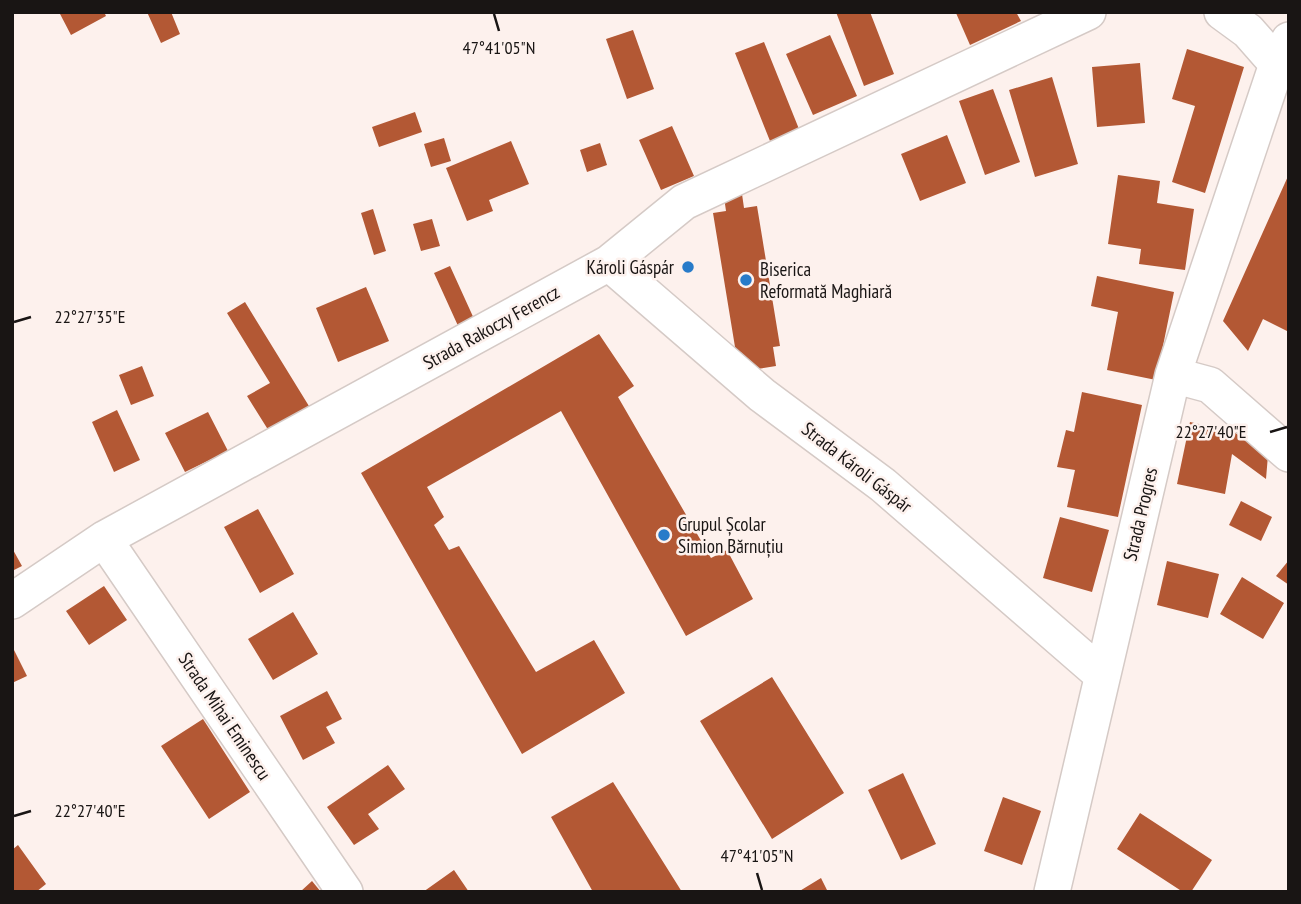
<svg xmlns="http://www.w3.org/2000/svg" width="1301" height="904" font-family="'PT Sans Narrow',sans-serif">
  <rect width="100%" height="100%" fill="#fdf1ed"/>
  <path fill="#b35834" d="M59,12h45l2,4 -35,19z
    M147,12h24l9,22 -19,9z
    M836,12h34l24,62 -30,12z
    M958,12h58l5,9 -51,24 -14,-32z
    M633,30l21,59 -27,10 -21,-60z
    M830,35l27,61 -44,19 -27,-61z
    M764,42l35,87 -29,12 -35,-88z
    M1187,49l57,18 -39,126 -33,-11 23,-76 -23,-7z
    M1140,63l5,60 -48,4 -5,-60z
    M1052,77l26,87 -43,13 -26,-87z
    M993,89l27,73 -35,13 -26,-74z
    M415,112l7,20 -43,15 -7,-20z
    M672,126l22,50 -33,14 -22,-50z
    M947,135l19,48 -46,18 -19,-47z
    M444,138l7,23 -20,6 -7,-23z
    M511,141l18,43 -40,16 4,11 -26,10 -21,-53z
    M600,143l7,22 -20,7 -7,-22z
    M1289,174v158l-26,-13 -15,32 -25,-30z
    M1118,175l42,6 -3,22 37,6 -9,61 -46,-6 2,-15 -33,-5z
    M741,187l3,21 13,-2 23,140 -7,1 3,19 -32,5 -3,-19 -5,1 -23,-140 13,-2 -3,-21z
    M373,209l13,42 -12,4 -13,-42z
    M432,219l8,27 -19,5 -8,-27z
    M450,266l25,55 -16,7 -25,-55z
    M1097,276l77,16 -18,88 -49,-10 11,-58 -27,-6z
    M366,287l23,54 -51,21 -22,-54z
    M245,302l67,109 -40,25 -25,-40 23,-13 -43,-70z
    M599,334l35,52 -16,11 93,161 16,-8 26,49 -67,37 -125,-225 -134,76 17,30 -10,8 15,25 10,-4 77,126 58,-32 31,53 -103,61 -161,-281z
    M142,366l12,30 -23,9 -12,-30z
    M1082,392l60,13 -24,112 -51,-10 8,-37 -18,-3 9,-37 8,2z
    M117,410l23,50 -26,12 -22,-50z
    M208,412l20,39 -43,21 -20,-39z
    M1190,422l44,10 34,23 -2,24 -34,-25 -7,40 -48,-10z
    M1241,501l31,16 -11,24 -32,-16z
    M258,509l36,65 -34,19 -36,-66z
    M1060,517l49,13 -17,62 -49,-14z
    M12,548l10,18 -10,5z
    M1289,560v25l-13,-9z
    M1167,561l52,13 -11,44 -51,-13z
    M1242,577l42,26 -21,36 -43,-25z
    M104,586l23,34 -38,25 -23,-34z
    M293,612l25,42 -45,26 -25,-41z
    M12,646l15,30 -15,7z
    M772,677l72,116 -72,46 -72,-118z
    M327,691l15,28 -16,8 9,16 -32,17 -23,-44z
    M203,719l47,73 -41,27 -48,-73z
    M388,765l17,24 -37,25 11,15 -25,16 -27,-38z
    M903,773l33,71 -35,16 -33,-70z
    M613,782l69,110h-89l-42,-75z
    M1003,797l38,14 -19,54 -38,-14z
    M1140,813l72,47 -21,32h-8l-66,-43z
    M18,845l28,39 -10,8h-24v-42z
    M454,870l15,22h-46z
    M821,878l7,14h-30z
    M312,881l9,11h-21z"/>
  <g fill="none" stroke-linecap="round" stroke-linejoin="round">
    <g stroke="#d5cac6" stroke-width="38">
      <path id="minor" d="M1222,12l26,19 29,33
        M609,263l153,132 121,90 219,190
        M1173,375l37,10 79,69
        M104,539l241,353
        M12,601l92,-62 505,-276 75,-61 404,-190
        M1052,892l121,-517 104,-311 12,-24"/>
    </g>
    <use href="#minor" stroke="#fff" stroke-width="35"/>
  </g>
  <path fill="none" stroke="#191514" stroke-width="2.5" d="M494,14l5,17M14,322l17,-5M1270,432l17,-5M14,816l17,-5M757,873l5,17"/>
  <g fill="#287bc9" stroke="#fdf1ed" stroke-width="2.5">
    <circle cx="688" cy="267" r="7"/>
    <circle cx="746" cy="280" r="7"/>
    <circle cx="664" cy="535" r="7"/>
  </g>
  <g text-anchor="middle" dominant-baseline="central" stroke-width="5" stroke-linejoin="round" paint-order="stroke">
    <g font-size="19" fill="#191514" stroke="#fdf1ed" text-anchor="start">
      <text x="674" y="267" text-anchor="end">Károli Gáspár</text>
      <text x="760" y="269">Biserica<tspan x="760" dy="22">Reformată Maghiară</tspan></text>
      <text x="678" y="524">Grupul Școlar<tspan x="678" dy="22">Simion Bărnuțiu</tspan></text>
    </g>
    <g font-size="19" fill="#191514" stroke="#fdf1ed">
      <text transform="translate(491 327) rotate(-29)">Strada Rakoczy Ferencz</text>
      <text transform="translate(857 467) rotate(38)">Strada Károli Gáspár</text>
      <text transform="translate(1140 514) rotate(-77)">Strada Progres</text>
      <text transform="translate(225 716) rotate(56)">Strada Mihai Eminescu</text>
    </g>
  </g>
  <g font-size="18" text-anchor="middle" fill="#191514" stroke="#fdf1ed" stroke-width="5" stroke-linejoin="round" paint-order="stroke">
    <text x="499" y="54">47°41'05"N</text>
    <text x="90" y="323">22°27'35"E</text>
    <text x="1211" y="438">22°27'40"E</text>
    <text x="90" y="817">22°27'40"E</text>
    <text x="757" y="862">47°41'05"N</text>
  </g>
  <rect width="1301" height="904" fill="none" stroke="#191514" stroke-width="28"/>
</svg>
